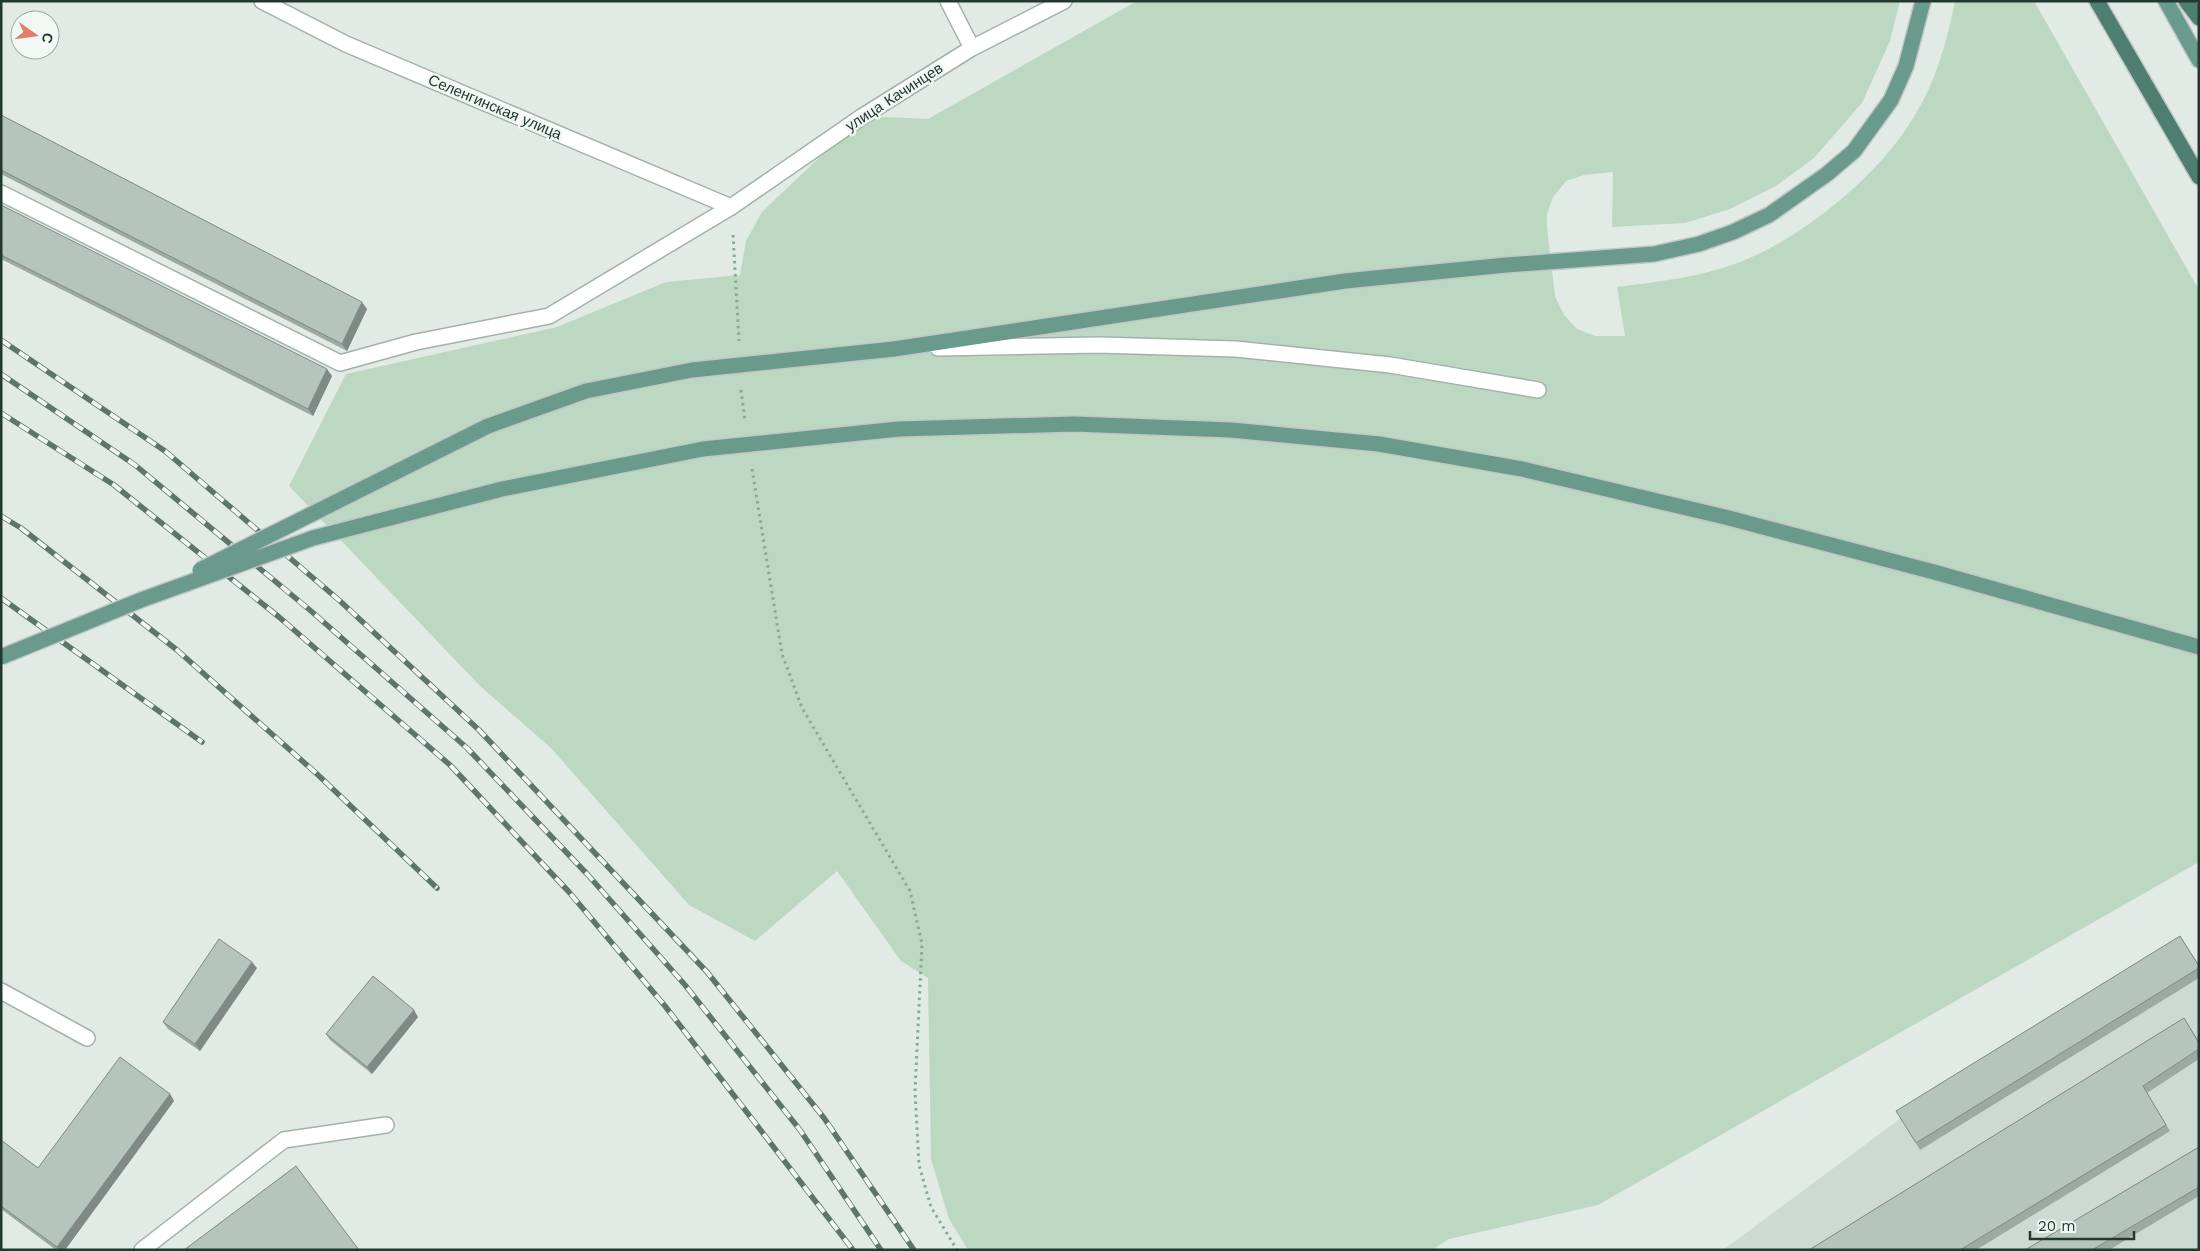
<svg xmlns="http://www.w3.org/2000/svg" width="2200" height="1251" font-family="'Work Sans',sans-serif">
  <rect width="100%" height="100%" fill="#e1eae5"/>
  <path fill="#cfd9d4" d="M2199,965v285h-476l178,-132z"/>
  <path fill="#bcd8c2" d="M1137,1h763l-10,40 -28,62 -48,55 -38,28 -46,23 -45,14 -73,4 1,-55 -29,3 -18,6 -13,16 -6,17v14l8,68 9,19 13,14 18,7h30l-8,-49c41,-5 84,-10 123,-25 64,-25 140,-87 175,-147 21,-34 32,-74 40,-114h79l165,289v572l-601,343 -149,34 -17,11h-464l-19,-31 -18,-60 -3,-181 -27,-17 -64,-90 -82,70 -66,-36 -138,-157 -71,-62 -191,-200 57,-112 211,-47 109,-45 74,-7 6,-34 16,-29 101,-96 65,3z"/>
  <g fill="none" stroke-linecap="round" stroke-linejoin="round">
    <g stroke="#a4b1ab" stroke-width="18">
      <path id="service" d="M1,193l339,170 76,-21 133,-26 182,-109
        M1,991l86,47
        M142,1250l142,-110 102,-15"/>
    </g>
    <g stroke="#a4b1ab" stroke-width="18">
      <path id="minor" d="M262,1l84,43 385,163 132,-91 109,-68 92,-47
        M948,1l24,47
        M938,348l161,-3 137,4 154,16 148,25"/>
    </g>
    <g stroke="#c1c7c5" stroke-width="18">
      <path id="primary" d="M2166,1l33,59
        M894,349l451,-68 161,-16 148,-11 45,-10 34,-12 36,-17 58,-41 27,-23 37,-51 15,-34 17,-65"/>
    </g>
    <g stroke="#c1c7c5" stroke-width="18">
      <path id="trunk" d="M2097,1l102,176
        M2186,1l13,17"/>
    </g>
    <path stroke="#85aa9c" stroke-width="3" stroke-dasharray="2.5 4" stroke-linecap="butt" d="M733,235l6,106
      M741,390l4,31
      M752,469l30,185 20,54 108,183 12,53 -7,147 4,74 12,42 26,43"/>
    <use href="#service" stroke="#fff" stroke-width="15"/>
    <use href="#minor" stroke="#fff" stroke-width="15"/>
    <use href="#primary" stroke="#6a9a8b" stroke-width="15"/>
    <use href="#trunk" stroke="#4e7e70" stroke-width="15"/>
    <g stroke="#5e746c" stroke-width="5.5">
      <path id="rail" d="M1,340l164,111 175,150 139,129 228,242 117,146 90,132
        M1,374l134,91 176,146 156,137 121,127 97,110 115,145 81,120
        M1,413l113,72 165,132 171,148 119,127 96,114 188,244
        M1,516l20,12 156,122 140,124 120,114
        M1,598l201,144"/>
    </g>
    <use href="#rail" stroke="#f1f7f3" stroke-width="4" stroke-dasharray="11" stroke-linecap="butt"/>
    <g stroke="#c1c7c5" stroke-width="18" stroke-linecap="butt">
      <path id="primary-bridge" d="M200,570l288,-144 98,-35 106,-21 202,-21
        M1,657l140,-57 172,-62 189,-49 201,-40 196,-20 175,-5 157,6 148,14 143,25 207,49 205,54 265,75"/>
    </g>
    <use href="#primary-bridge" stroke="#6a9a8b" stroke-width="15"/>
  </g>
  <path fill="#9da9a3" d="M1,115l366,194 -20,42 -346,-177z
    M1,205l331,171 -19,40 -312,-157z
    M2180,936l19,29v13l-279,172 -4,-7z
    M257,968l-57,83 -32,-22 -5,-7z
    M418,1017l-46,57 -42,-34 -4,-6z
    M2184,1018l15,23v18l-52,34 23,38 -194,119h-167z
    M170,1094l4,7 -109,149h-9l-55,-41v-69l37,28z
    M2199,1147v49l-90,54h-84z"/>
  <path fill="#7f8985" d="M362,302l5,7 -20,42 -5,-7z
    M327,369l5,7 -19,40 -5,-7z
    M252,962l5,6 -57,83 -5,-7z
    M414,1010l4,7 -46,57 -5,-7z
    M170,1094l4,7 -109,149h-6l-2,-3z"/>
  <path fill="#b6c4be" stroke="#7f8985" d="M1,115l361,187 -20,42 -341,-174z
    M1,205l326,164 -19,40 -307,-154z
    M2180,936l19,30v2l-283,175 -20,-32z
    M219,939l33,23 -57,82 -32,-22z
    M373,976l41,34 -47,57 -41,-33z
    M2184,1018l15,25v6l-56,37 23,39 -206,125h-151z
    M120,1057l50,37 -113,153 -56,-41v-66l37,28z
    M2199,1147v40l-107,63h-67z
    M296,1166l63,84h-175z"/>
  <g text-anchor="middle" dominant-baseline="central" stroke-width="5" stroke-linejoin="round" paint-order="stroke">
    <g font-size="15" fill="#233831" stroke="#f1f7f3">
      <text transform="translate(894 97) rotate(-33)">улица Качинцев</text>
      <text transform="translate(495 107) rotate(23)">Селенгинская улица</text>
    </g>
  </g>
  <rect width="2200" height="1251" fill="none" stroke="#233831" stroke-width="5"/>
  <g transform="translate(35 35) rotate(104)"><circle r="24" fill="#f1f7f3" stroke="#9faba5"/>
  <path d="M0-4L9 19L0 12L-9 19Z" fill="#e27d66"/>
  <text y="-8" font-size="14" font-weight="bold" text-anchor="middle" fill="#233831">С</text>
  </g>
  <path d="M2030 1231v8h104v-8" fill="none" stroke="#233831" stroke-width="2.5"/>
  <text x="2038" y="1231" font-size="15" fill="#233831" stroke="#f1f7f3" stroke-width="4" paint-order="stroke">20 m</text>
</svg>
